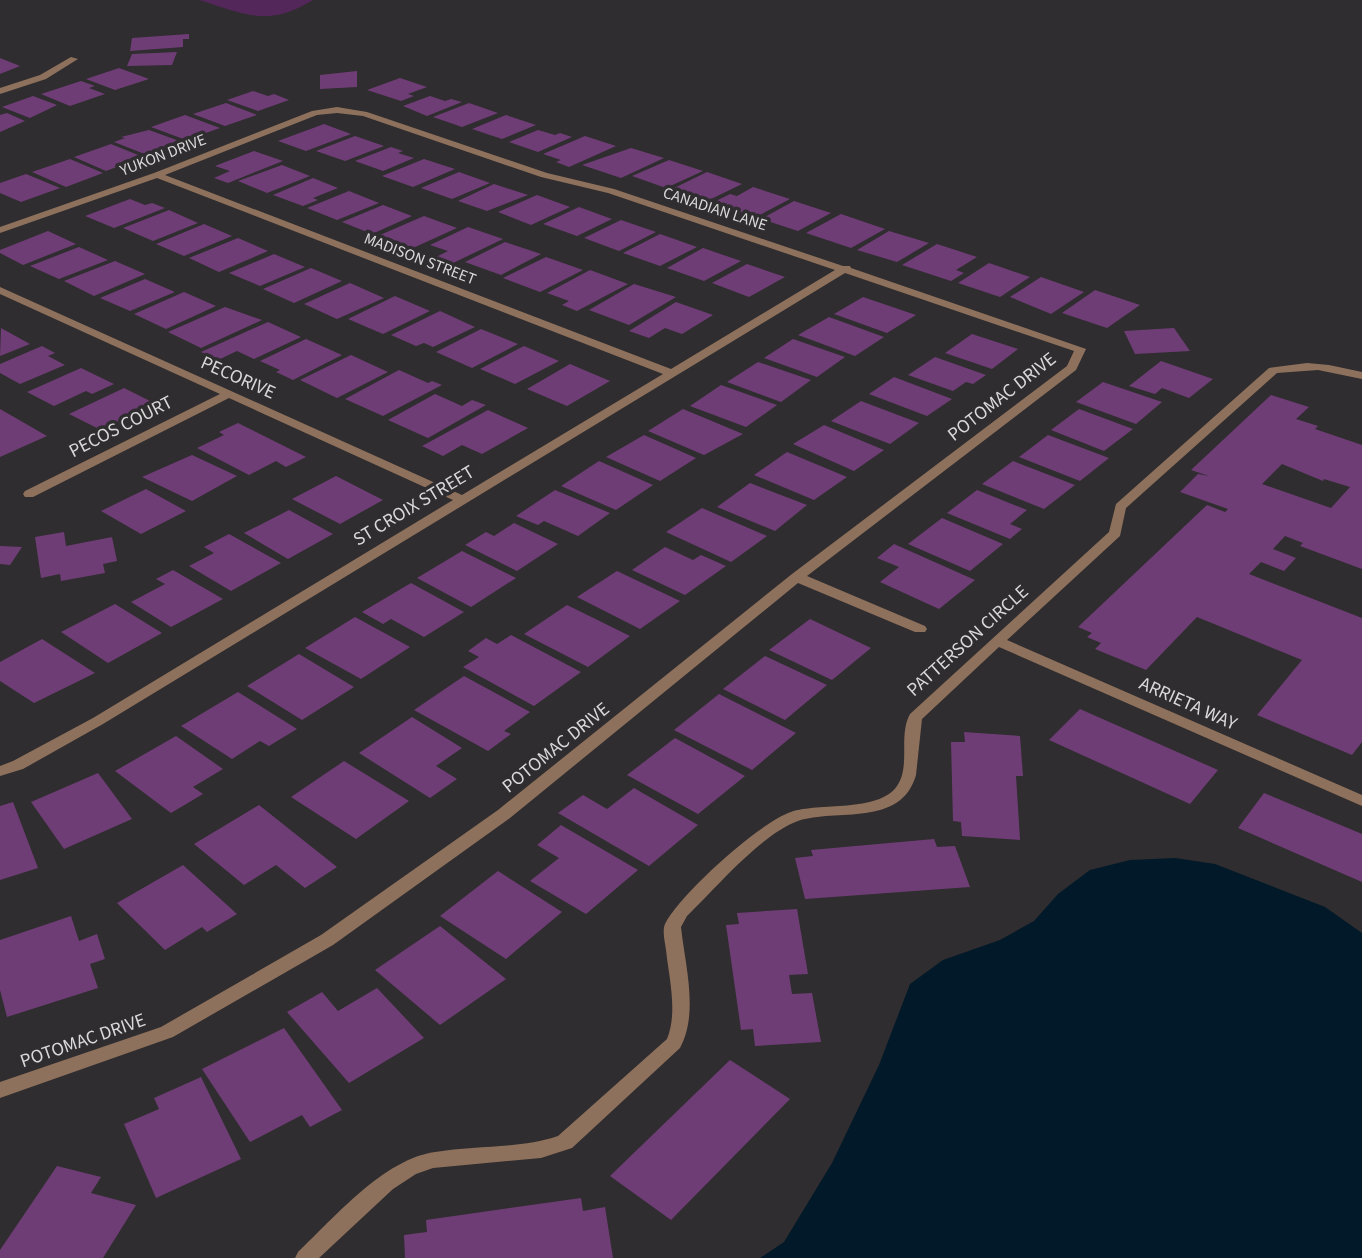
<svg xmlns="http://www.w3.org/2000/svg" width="1362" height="1258" font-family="'Source Sans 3',sans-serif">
  <rect width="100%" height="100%" fill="#2f2d2f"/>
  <path fill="#532759" d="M199,0h114c-45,28 -69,14 -114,0z"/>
  <path fill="#011928" d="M1175,858l40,6 110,43 37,26v325h-602l24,-16 48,-79 47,-98 31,-81 33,-24 57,-20 34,-19 24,-27 32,-24 40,-10z"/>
  <path fill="#6f3d76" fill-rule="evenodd" d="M189,34v5h-6v8l-53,4 2,-13z
    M177,52l-5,13 -45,1 5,-12z
    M0,58l20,8 -20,8z
    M119,68l30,11 -34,11 -29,-11z
    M357,71v16l-37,2v-14z
    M400,78l27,9 -19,7 6,2 -13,5 -34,-11z
    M81,81l14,5 -6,2 16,6 -35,12 -29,-12z
    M253,91l15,5 6,-2 15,6 -31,11 -31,-11z
    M33,96l24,9 -27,13 -28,-11z
    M430,96l15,5 6,-2 11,3 -35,14 -24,-10z
    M226,103l31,12 -32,11 -32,-12z
    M469,103l29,10 -36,14 -29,-10z
    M7,113l18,8 -25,11v-17z
    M185,115l35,13 -34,12 -35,-13z
    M506,115l30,10 -34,14 -30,-10z
    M324,124l27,10 -45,17 -28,-10z
    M149,130l33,12 -35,13 -33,-13 11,-4 -4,-1z
    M538,130l17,5 5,-2 12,4 -34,15 -29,-10z
    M355,136l29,10 -39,15 -29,-10z
    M585,136l31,10 -47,21 -13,-5 5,-2 -18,-6z
    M111,144l32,13 -37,14 -32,-14z
    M391,147l12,4 -5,2 16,5 -31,13 -28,-10z
    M631,148l33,10 -43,20 -39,-13z
    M254,151l29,10 -55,22 -14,-5 16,-7 -15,-5z
    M70,159l33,14 -37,14 -34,-15z
    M424,159l31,10 -42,18 -31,-11z
    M669,160l34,11 -37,17 -34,-12z
    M282,165l28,11 -43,17 -29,-12z
    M459,172l31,11 -38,16 -31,-11z
    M707,172l35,12 -35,17 -35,-12z
    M26,174l34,14 -39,14 -21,-9v-10z
    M313,178l25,10 -25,10 5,2 -15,6 -30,-11z
    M494,184l34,11 -41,16 -29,-10z
    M753,187l37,12 -34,18 -44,-14 18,-9 7,2z
    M349,191l30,12 -42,17 -30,-12z
    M537,195l33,12 -39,18 -33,-13z
    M130,199l15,6 7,-2 13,5 -51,20 -29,-12z
    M794,201l37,12 -33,18 -37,-12z
    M383,205l29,11 -40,18 -30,-12z
    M579,207l33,12 -35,17 -34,-12z
    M169,210l29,13 -45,18 -30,-13z
    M841,214l44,15 -34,19 -45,-15z
    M424,216l33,12 -44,20 -33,-13z
    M621,220l35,12 -37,19 -35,-13z
    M204,224l28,12 -48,20 -28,-12z
    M468,227l35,12 -54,26 -17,-6 16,-8 -18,-6z
    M48,231l28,13 -53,21 -23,-12v-3z
    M889,231l40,12 -32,19 -40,-12z
    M660,234l37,13 -37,19 -37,-13z
    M238,238l30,13 -49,21 -30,-14z
    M505,242l36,12 -40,21 -36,-13z
    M937,244l40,13 -21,13 8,3 -13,8 -49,-16z
    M79,247l29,13 -49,19 -29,-13z
    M703,248l38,13 -37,20 -37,-13z
    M274,254l31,13 -45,19 -31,-13z
    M546,257l37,13 -43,22 -37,-14z
    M115,261l30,13 -51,22 -30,-15z
    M989,263l41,14 -30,20 -42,-14z
    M747,264l38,13 -36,20 -37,-14z
    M311,268l31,13 -48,22 -31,-14z
    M590,270l38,14 -51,27 -15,-6 7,-4 -22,-8z
    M1041,277l43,15 -33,22 -41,-17z
    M145,279l30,13 -45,19 -30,-13z
    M350,283l34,15 -47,21 -33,-15z
    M634,284l42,13 -47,28 -40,-15z
    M1095,290l45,15 -33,23 -45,-15z
    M184,292l32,14 -50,23 -32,-15z
    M395,296l35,15 -47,23 -35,-15z
    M863,297l53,18 -29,18 -53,-19z
    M676,302l37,13 -31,19 -17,-6 -16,10 -20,-7z
    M225,307l37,13 -61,28 -33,-16z
    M440,311l35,16 -42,20 -9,-4 -8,3 -25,-11z
    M829,317l55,20 -29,19 -57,-21z
    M268,322l33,15 -47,22 -17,-8 -19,9 -17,-8z
    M1,328l29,16 -30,12z
    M1174,328l16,23 -55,3 -11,-23z
    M481,329l37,15 -46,24 -36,-16z
    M972,334l46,15 -26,20 -47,-16z
    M306,339l36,16 -49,25 -17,-8 4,-2 -20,-9z
    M793,339l52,18 -28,20 -53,-19z
    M42,346l13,7 -7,3 17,9 -45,19 -20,-11v-9z
    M524,346l35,15 -44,23 -35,-15z
    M351,355l37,17 -51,26 -37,-18z
    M935,357l51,18 -13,9 -7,-2 -13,9 -45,-16z
    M1161,361l52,18 -24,19 -27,-10 -7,6 -26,-8z
    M758,362l53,18 -30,22 -54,-20z
    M570,364l40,17 -43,25 -40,-17z
    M81,368l33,16 -22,10 -6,-3 -32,15 -27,-14z
    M399,370l29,13 4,-2 10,4 -59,31 -38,-17z
    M894,377l58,22 -25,17 -58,-22z
    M1103,382l59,20 -26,22 -60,-22z
    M721,385l56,20 -31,22 -56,-21z
    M124,388l34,17 -55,26 -34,-17z
    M435,394l27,12 10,-6 14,5 -58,33 -40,-18z
    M1271,395l38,12 -13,12 22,7 -3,3 47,16v124l-62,-23 3,-3 -18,-7 -12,13 23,9 -12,13 -23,-9 -12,12 113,44v124l-10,13 -95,-40 45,-55 -105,-43 -51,53 -51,-21 6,-6 -14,-6 5,-4 -14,-6 129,-122 18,7 3,-3 -48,-17 18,-18 11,2 -18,-6zM1282,464l41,17 1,-2 26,8 -19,21 -69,-24z
    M861,401l58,22 -29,21 -59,-23z
    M0,409l47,27 -47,21z
    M683,409l60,25 -39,21 -56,-24z
    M1079,409l54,20 -29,22 -53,-21z
    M488,410l40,18 -46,26 -20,-9 -19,11 -21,-10z
    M238,423l68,34 -20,10 -10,-6 -27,14 -52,-27 27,-13 -5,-3z
    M824,425l60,25 -30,21 -61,-27z
    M644,435l52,23 -36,23 -54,-24z
    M1048,435l61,23 -29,23 -61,-24z
    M787,452l60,25 -33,23 -60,-25z
    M192,455l45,21 -45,25 -50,-24z
    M599,461l54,24 -37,25 -55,-24z
    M1013,461l62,24 -31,24 -62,-25z
    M336,476l47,24 -43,24 -48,-25z
    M750,483l57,22 -32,26 -58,-24z
    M146,489l40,22 -45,23 -40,-23z
    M555,490l55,23 -32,23 -34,-15 -6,4 -22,-9z
    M977,490l50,20 -17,14 12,5 -12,10 -63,-26z
    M702,508l65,28 -36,26 -65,-30z
    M289,510l44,24 -45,25 -44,-26z
    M942,518l61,26 -33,27 -62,-27z
    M514,523l44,21 -41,27 -52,-26 21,-13 8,4z
    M64,532l2,14 46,-9 5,24 -14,3 2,9 -44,8 -1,-7 -19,4 -6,-41z
    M229,534l52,29 -50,28 -42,-25 25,-13 -10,-6z
    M894,544l81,36 -36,29 -59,-27 19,-15 -22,-9z
    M0,546l22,1 -12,18 -10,-1z
    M665,547l28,13 8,-5 25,11 -41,29 -53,-25z
    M462,551l54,27 -45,29 -54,-29z
    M173,570l50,29 -52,28 -40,-25 34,-18 -9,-5z
    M617,571l63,30 -40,28 -63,-32z
    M411,583l53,29 -40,25 -33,-18 -8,5 -21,-12z
    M115,604l47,29 -54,30 -47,-31z
    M567,605l63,31 -42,31 -64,-33z
    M355,617l55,30 -49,32 -56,-31z
    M810,619l61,29 -39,32 -63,-30z
    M511,635l70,37 -47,34 -71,-39 16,-10 -11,-6 18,-13 11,6z
    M42,639l53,34 -61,30 -34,-22v-19z
    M299,654l55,33 -52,33 -55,-34z
    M765,656l62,29 -42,35 -62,-31z
    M464,676l66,36 -26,19 7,3 -23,17 -74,-41z
    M238,692l59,37 -28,17 -9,-5 -28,18 -51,-33z
    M719,694l77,39 -44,37 -78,-40z
    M1080,709l138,61 -28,34 -141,-64z
    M412,717l50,31 -26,18 21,13 -27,19 -71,-45z
    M964,732l56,4 3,40h-7l4,64 -58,-4 -1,-14 -8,-1 -2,-79h14z
    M176,736l47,33 -30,18 10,7 -32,19 -56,-42z
    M675,738l70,38 -47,38 -71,-39z
    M344,761l65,40 -53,38 -65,-42z
    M98,773l34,46 -68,30 -33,-47z
    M634,788l64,37 -49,41 -91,-53 25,-18 24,14z
    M1264,793l98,41v48l-124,-54z
    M13,802l25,66 -38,12v-74z
    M259,805l78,62 -32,21 -29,-23 -32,20 -50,-41z
    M561,825l77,45 -52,44 -56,-33 29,-23 -22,-13z
    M934,839l3,8 18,-1 15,41 -165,12 -10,-41 18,-2 -2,-6z
    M183,865l54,49 -30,18 -5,-5 -37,23 -48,-47z
    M498,871l64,41 -56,47 -66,-43z
    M797,909l11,65 -19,1 3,19 20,-1 9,49 -66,4 -2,-17 -12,1 -15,-105 13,-1 -2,-11z
    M71,916l8,25 18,-7 8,25 -15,5 8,24 -91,29 -7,-27v-50z
    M440,926l66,53 -66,46 -65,-55z
    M377,988l47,50 -75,45 -62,-71 35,-20 16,19z
    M284,1028l58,82 -32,17 -8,-12 -52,27 -48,-73z
    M730,1060l60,39 -119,121 -61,-44z
    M201,1077l40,82 -85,39 -32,-74 35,-15 -5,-11z
    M57,1166l44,11 -10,16 45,12 -33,53h-103v-8z
    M581,1198l2,13 22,-4 8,51h-208l-1,-23 23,-3 -1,-12z"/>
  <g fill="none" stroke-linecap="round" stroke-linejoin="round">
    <path fill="#8e715c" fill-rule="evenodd" d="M71,57l7,2 -32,20 -46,15v-6l40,-13z
      M337,107l30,5 180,61 67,16 229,77h7l1,2 235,81 -10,21 -269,206 118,50 2,3 -2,3h-10l-117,-49 -288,235 -177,127 -160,92 -173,61v-16l161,-55 160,-92 177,-125 294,-236 275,-208 7,-15 -229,-78 -742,451 -80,45 -23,7v-10l13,-5 80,-43 360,-218 -224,-102 -196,99h-8l-2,-3 2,-3 195,-97 -220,-100v-7l462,208 201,-121 -506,-196 -157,55v-6l154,-54 158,-62zM337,113l26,3 178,61 67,16 227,77 -164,99 -506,-194 152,-60z
      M1307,363l22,2 33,7v7l-44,-9 -41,3 -151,135 -6,28 -113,104 355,155v11l-363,-159 -77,72 -6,56c-15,53 -80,33 -118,46 -38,14 -82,67 -111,95l-6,11c4,38 18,86 -1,121l-108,100 -31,10 -108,10 -17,6 -23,15 -74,69h-24l3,-6c37,-35 86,-93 137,-100 41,-7 84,-3 123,-16l109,-97c11,-27 2,-61 -1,-89 -1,-8 -4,-19 -1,-26 14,-29 95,-102 126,-112 28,-10 87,1 106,-26 14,-20 1,-51 13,-72l199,-182 7,-28 153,-136z"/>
  </g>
  <g text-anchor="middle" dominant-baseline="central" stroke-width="7" stroke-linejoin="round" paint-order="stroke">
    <g font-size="16" fill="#dad9da" stroke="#2f2d2f">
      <text transform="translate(163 155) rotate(-21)">YUKON DRIVE</text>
      <text transform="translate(715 209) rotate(18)">CANADIAN LANE</text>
      <text transform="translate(420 259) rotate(21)">MADISON STREET</text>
    </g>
    <g font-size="19" fill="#dad9da" stroke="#2f2d2f">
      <text transform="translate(238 378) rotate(24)">PECORIVE</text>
      <text transform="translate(1002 397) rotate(-38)">POTOMAC DRIVE</text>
      <text transform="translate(121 427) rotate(-27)">PECOS COURT</text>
      <text transform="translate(414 506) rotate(-31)">ST CROIX STREET</text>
      <text transform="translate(968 641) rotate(-42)">PATTERSON CIRCLE</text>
      <text transform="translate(1188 704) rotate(24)">ARRIETA WAY</text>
      <text transform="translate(556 748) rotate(-39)">POTOMAC DRIVE</text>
      <text transform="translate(83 1041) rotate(-19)">POTOMAC DRIVE</text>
    </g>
  </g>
</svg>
